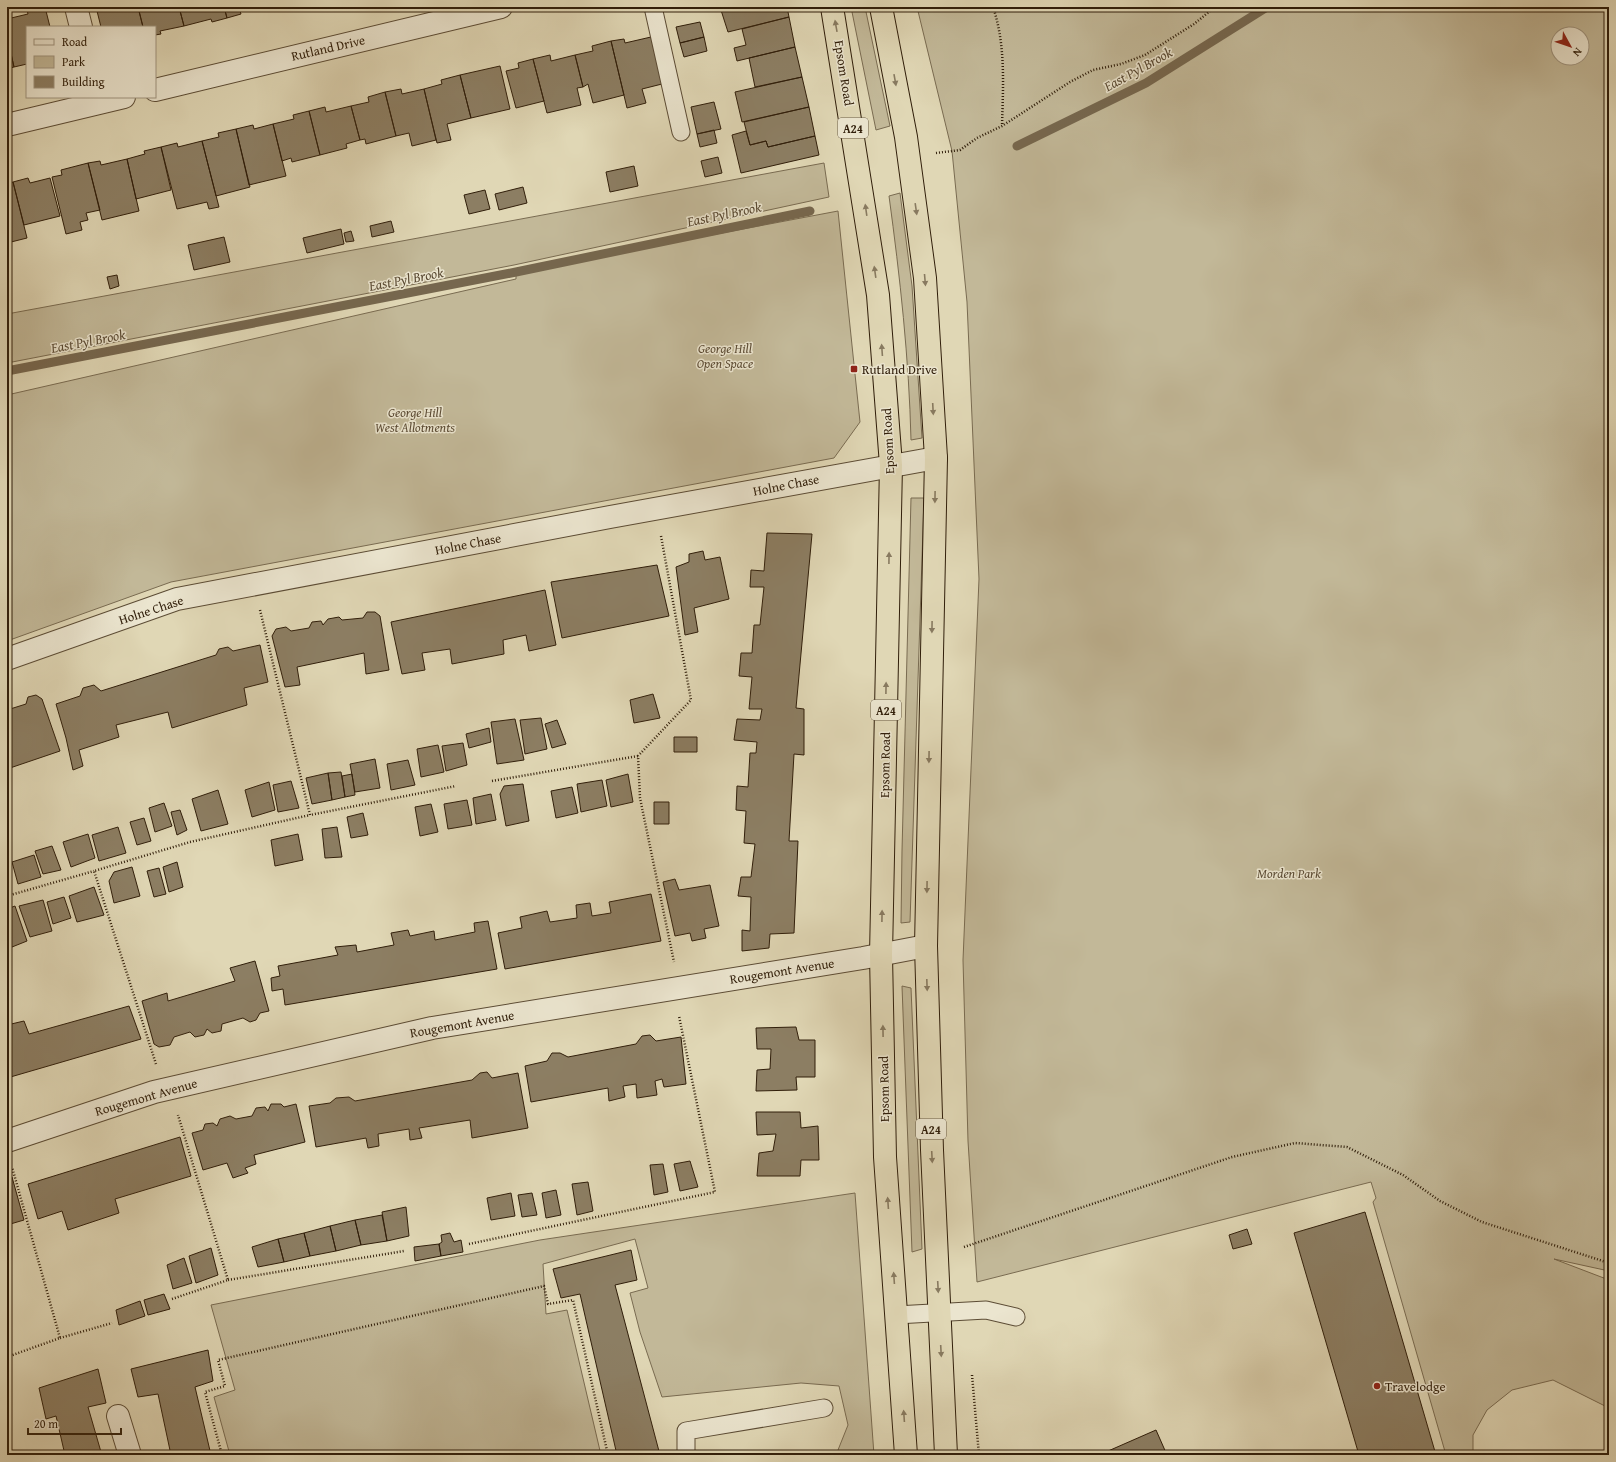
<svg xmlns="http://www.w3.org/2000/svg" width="1616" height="1462" font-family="'Gentium Book Plus',serif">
  <rect width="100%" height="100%" fill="#e0d7b5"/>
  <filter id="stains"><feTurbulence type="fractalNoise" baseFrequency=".005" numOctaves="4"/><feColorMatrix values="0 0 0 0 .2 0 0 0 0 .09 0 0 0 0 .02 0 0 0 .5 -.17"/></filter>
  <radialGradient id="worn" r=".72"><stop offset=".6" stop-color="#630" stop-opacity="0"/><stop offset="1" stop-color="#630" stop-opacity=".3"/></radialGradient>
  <path fill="#c2b898" stroke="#796b51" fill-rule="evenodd" d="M851,7h14l25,119 -14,4z
    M917,7h692v1264l-55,-12 55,21v128l-56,-28 -41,10 -25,20 -14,25v20h-27l-73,-253 3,-4 -5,-16 -394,100 -9,-141 -5,-181 16,-381 -12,-277 -15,-151zM1558,34h24v24h-24z
    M824,163l5,34 -315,68 -507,98v-49z
    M900,193l12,93 10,152 -11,2c-2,-82 -11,-163 -22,-244z
    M838,211l22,211 -26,36 -663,124 -164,59v-246l509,-116v-7z
    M911,498h13l-14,424 -9,1 1,-72z
    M902,986l9,2 11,261 -10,3z
    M855,1193l19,262h-38l12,-30 -9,-39 -38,-3 -139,14 -22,-65 -10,-39 18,-5 -13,-49 -92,25 3,50 21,-4 34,145h-371l-16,-58 21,-7 -24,-85 329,-65z"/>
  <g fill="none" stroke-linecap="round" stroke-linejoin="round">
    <path stroke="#76674e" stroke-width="9" d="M1017,146l129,-63 121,-76
      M7,371l509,-99 294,-61"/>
  </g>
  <path fill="#8c7e63" stroke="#301e0a" d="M40,7h5l5,20h-23v37l-13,3 -7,-31v-17l21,-5 -1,-4z
    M96,7h42l5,20h-42z
    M138,7h41l5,19 -24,5 1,3 -6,1v-8h-12z
    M179,7h45l3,11 -15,4 -1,-3 -27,7z
    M224,7h30l-14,4 1,3 -14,4z
    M720,7h67l2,10 -61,15z
    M789,17l6,30 -58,14 -3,-13 12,-3 -4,-16z
    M700,22l4,15 -24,6 -4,-16z
    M7,36l7,31 -7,2z
    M651,37l11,47 -20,5 4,14 -19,5 -16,-67 13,-2 1,4z
    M704,37l3,14 -23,6 -4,-14z
    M611,41l13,54 -31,8 -5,-19 -5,3 -8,-32 18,-4 -1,-5z
    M795,47l7,30 -47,10 -6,-29z
    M550,55l1,6 24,-6 8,32 -6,1 4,17 -34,8 -14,-54z
    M533,59l11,42 -28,7 -10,-37 13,-3 -1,-5z
    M500,66l10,43 -39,9 -11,-43z
    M460,75l11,43 -24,6 4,16 -14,3 -13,-54 18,-5 -1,-4z
    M802,77l7,30 -67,15 -7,-30z
    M401,89l1,5 22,-5 12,51 -24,6 -3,-13 -13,3 -11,-44z
    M385,92l11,44 -30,8 -1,-5 -5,1 -9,-34 18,-4 -1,-5z
    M714,102l7,27 -24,5 -6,-27z
    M351,106l9,34 -14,4 1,4 -27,7 -11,-44 16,-4 1,5z
    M809,107l6,29 -47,11 -2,-6 -16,4 -6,-23z
    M309,111l11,44 -28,7 -1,-4 -9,3 -9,-37 21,-5 -1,-4z
    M273,124l13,52 -37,9 -13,-56 17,-4 1,4z
    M236,129l14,58 -34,9 -14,-55 17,-4 -1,-4z
    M714,130l3,13 -17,4 -3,-13z
    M746,131l4,14 16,-4 2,6 47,-11 4,19 -78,18 -9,-38z
    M202,141l17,66 -10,2 -2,-7 -30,7 -16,-62 16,-4 1,4z
    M161,147l10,43 -35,9 -9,-40 18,-5 -1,-3z
    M718,157l4,16 -17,4 -4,-16z
    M127,159l12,52 -37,9 -14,-57 12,-2 1,4z
    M88,163l12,47 -14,3 2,7 -8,2 2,8 -16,4 -14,-57 10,-2 -1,-5z
    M634,166l4,20 -28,6 -4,-20z
    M28,178l2,5 20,-5 10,38 -36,9 -11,-43z
    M13,182l14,56 -20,5v-59z
    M523,187l4,16 -28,7 -4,-16z
    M485,190l5,19 -21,5 -5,-19z
    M391,221l3,11 -22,5 -2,-11z
    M341,229l3,15 -37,9 -4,-15z
    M351,231l3,10 -8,1 -2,-9z
    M224,237l6,25 -36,8 -6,-25z
    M117,275l2,11 -9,3 -3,-12z
    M767,533l45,1 -16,174 8,1v46l-10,-1 -5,87h9l-4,92 -24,1 -1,14 -27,3v-21l8,1 1,-34 -13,-1 3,-19h10l4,-33 -11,-1 2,-32 -10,-1 1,-24 11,1 2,-34h6l1,-11 -23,-2 3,-21 23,1 2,-11h-13l3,-32 -13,-1 2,-23h11l2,-28h6l4,-38h-14l1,-17 13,1z
    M703,551l2,9 15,-3 9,42 -35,9 4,24 -13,3 -9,-68 13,-5v-8z
    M657,565l12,51 -107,22 -11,-56z
    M545,590l11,55 -27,6 -3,-16 -23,5 1,14 -52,10 -2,-15 -28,4 3,17 -23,4 -11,-52z
    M367,612h8l5,4 9,54 -23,4 -2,-21 -67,14 3,18 -15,2 -13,-51 4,-7 10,-2 5,4 18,-3 3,-6 9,-1 2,4 5,-6 11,-2 3,3 21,-2z
    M260,645l8,37 -24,6 3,17 -75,23 -4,-16 -52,13 3,12 -40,13 4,16 -10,4 -7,-32 -10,-34 24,-8 3,-8 11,-3 7,6 115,-36 3,-6 9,-2 5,4z
    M653,694l7,24 -26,5 -4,-23z
    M36,695l6,4 18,52 -53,18v-59l19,-6 2,-7z
    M541,718l6,31 -22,5 -5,-34z
    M515,719l9,41 -27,4 -6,-42z
    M557,720l9,24 -14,4 -7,-24z
    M489,728l2,14 -22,6 -3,-14z
    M674,737h23v15h-23z
    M463,743l4,22 -21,6 -4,-25z
    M438,745l6,27 -23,5 -4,-28z
    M375,759l5,29 -25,4 -5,-28z
    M408,760l7,25 -24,5 -4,-26z
    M341,772l4,25 -13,3 -4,-27z
    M328,773l4,27 -20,4 -6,-26z
    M352,774l3,21 -10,2 -3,-21z
    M628,774l5,28 -22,5 -5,-27z
    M602,780l5,26 -26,6 -4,-28z
    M291,781l8,27 -21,4 -5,-27z
    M269,782l6,28 -23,7 -7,-27z
    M523,784l6,37 -23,5 -6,-32 4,-8z
    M572,787l6,26 -22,5 -5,-27z
    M218,790l10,34 -27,7 -9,-32z
    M491,794l5,26 -20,4 -3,-26z
    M467,800l5,25 -24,4 -4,-25z
    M654,802h15v22h-15z
    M164,803l8,23 -17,6 -6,-24z
    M431,804l7,28 -18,4 -5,-29z
    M180,810l7,20 -10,5 -6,-23z
    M363,813l5,22 -17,3 -4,-21z
    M144,818l7,23 -14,4 -7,-23z
    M118,827l8,26 -27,8 -7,-26z
    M337,827l5,30 -17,1 -3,-29z
    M88,834l7,24 -24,9 -8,-25z
    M298,834l5,26 -28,6 -4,-26z
    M52,846l9,24 -18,4 -8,-23z
    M34,855l7,22 -23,7 -6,-22z
    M177,862l6,25 -14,5 -6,-25z
    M132,867l8,29 -26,7 -5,-22 5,-9z
    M159,868l7,26 -12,3 -7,-26z
    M675,879l4,11 31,-5 9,41 -15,3 2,9 -14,3 -2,-8 -15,3 -12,-54z
    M94,887l10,28 -27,7 -8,-26z
    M651,894l10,47 -156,28 -7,-36 24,-5 -2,-11 27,-6 3,11 27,-4 -1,-13 14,-2 2,13 19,-3 -2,-11z
    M64,897l7,21 -18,6 -6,-22z
    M43,900l9,31 -22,6 -11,-31z
    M15,906l12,35 -20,8v-40z
    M488,921l9,48 -212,36 -2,-16 -11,2 -1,-13 9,-2 -2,-10 60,-11 -3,-8 21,-2 1,7 37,-7 -3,-12 17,-3 2,6 24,-5 1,9 40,-8 -1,-9z
    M255,961l14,50 -9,2 -4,7 -6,2 -7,-4 -21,6 -1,7 -9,2 -5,-4 -3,6 -9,2 -5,-5 -16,5 -4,8 -11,2 -5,-3 -12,-43 25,-8 1,8 67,-20 -5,-13z
    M129,1006l12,33 -134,39v-53l17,-4 5,13z
    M796,1027l3,13h16v37h-19l1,13 -41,1 1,-21 13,-1 1,-20h-14l-1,-21z
    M650,1035l6,6 25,-4 5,47 -22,3 -2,-8 -7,2 2,14 -20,3 -1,-14 -13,2 2,11 -16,4 -1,-13 -77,14 -6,-36 22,-5 5,-8h8l8,4 68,-13 6,-8z
    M487,1072l5,6 26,-5 10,55 -56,10 -2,-18 -51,8 3,10 -12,2 -1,-11 -31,5 1,12 -11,2 -2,-10 -50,9 -7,-41 21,-3 6,-5 13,-1 6,4 117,-21 8,-7z
    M271,1104h10l3,3 12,-3 9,38 -51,13 2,9 -11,4 3,5 -15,5 -6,-15 -24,7 -11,-37 11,-3 2,-6 8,-1 4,3 3,-7 10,-3 6,3 16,-3 4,-8 9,-1 3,4z
    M756,1112h44l1,16 17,-2 1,34h-18l-1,16h-43l2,-23 14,-2 3,-17 -19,1z
    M180,1137l11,39 -76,23 4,14 -51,17 -6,-19 -24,8 -10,-35z
    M690,1161l8,26 -18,4 -6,-27z
    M663,1164l5,28 -14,3 -4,-30z
    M12,1177l12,43 -17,5v-47z
    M588,1182l5,29 -16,4 -5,-31z
    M556,1190l5,25 -15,3 -4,-25z
    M511,1193l4,23 -24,4 -4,-22z
    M532,1193l5,22 -15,2 -4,-22z
    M406,1207l3,29 -22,5 -5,-29z
    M1365,1212l71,243h-77l-65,-222z
    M382,1215l5,26 -26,4 -6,-25z
    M355,1220l6,25 -25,6 -6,-25z
    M330,1226l6,25 -26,5 -6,-23z
    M1247,1229l5,15 -19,5 -4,-14z
    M304,1233l6,23 -26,6 -6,-23z
    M450,1233l4,9 7,-2 2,12 -22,4 -2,-12 3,-2 -1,-7z
    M278,1239l6,23 -26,5 -6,-20z
    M439,1244l2,12 -26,5 -1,-14z
    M211,1248l7,27 -22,8 -7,-27z
    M631,1250l6,30 -22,5 45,170h-43l-37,-161 -19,4 -8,-29z
    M184,1258l8,25 -19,6 -6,-24z
    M164,1294l6,15 -22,6 -4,-15z
    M140,1301l5,15 -26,9 -3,-15z
    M208,1350l5,31 -18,6 16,68h-40l-13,-61 -20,3 -7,-28z
    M98,1369l8,34 -18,4 13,45 -11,3h-25l-9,-39 -10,3 -7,-31z
    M1156,1430l11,25h-68z"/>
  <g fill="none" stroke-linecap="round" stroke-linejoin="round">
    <g stroke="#5c4c35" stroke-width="19">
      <path id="lane" d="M653,7l28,125
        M896,1315l90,-5 30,7
        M686,1455v-24l138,-23"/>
    </g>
    <g stroke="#5c4c35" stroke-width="24">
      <path id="street" d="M76,7l5,20
        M155,90l346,-83
        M7,125l117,-28
        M7,659l170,-60 433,-82 326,-59
        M7,1141l147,-49 278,-64 431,-70 63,-12
        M118,1416l12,39"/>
    </g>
    <g stroke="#301e0a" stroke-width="24">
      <path id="highway" d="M832,7l46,288 13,170 -10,490 4,202 21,298
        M881,7l25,130 19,141 11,180 -10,488 6,204 14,305"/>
    </g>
    <path stroke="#301e0a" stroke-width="2.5" stroke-dasharray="1 2" stroke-linecap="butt" d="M993,7c13,38 10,80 9,119
      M936,153l24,-3 17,-12 25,-12 68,-44 23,-12 28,-6 24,-9 49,-31 21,-17
      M661,536l30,164 -53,56 2,42 34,164
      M260,610l50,205 146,-29
      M492,781l146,-25
      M7,896l87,-25
      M156,1064l-62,-193 96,-29 120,-27
      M469,1244l246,-52 -36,-176
      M964,1247l268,-90 63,-14 52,4 56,28 37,26 42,21 127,41
      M228,1280l176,-29
      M172,1299l56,-19 -50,-165
      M60,1338l52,-15
      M7,1357l53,-19 -48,-171
      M972,1375l7,80
      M222,1455l-17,-63 20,-6 -7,-26 326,-74 4,18 25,-4 35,155"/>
    <use href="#lane" stroke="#ebe5cf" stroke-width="17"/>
    <use href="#street" stroke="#ebe5cf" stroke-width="22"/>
    <use href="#highway" stroke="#e0d7b5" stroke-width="22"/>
  </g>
  <defs><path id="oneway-solid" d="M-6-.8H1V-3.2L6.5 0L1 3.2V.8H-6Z"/></defs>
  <g fill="#887a60">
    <use href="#oneway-solid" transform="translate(836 26) rotate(-100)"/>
    <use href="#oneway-solid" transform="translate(895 80) rotate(80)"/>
    <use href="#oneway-solid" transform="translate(916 209) rotate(82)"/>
    <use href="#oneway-solid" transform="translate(866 210) rotate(-98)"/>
    <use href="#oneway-solid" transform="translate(875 272) rotate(-98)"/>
    <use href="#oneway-solid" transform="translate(925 280) rotate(85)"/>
    <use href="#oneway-solid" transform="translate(882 350) rotate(-94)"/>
    <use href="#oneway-solid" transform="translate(933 409) rotate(87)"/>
    <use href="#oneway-solid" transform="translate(935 497) rotate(91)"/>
    <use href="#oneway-solid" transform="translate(889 558) rotate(-89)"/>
    <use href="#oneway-solid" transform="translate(932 627) rotate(91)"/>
    <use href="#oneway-solid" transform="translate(886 688) rotate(-89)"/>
    <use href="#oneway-solid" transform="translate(929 757) rotate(91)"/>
    <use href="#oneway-solid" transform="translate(927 887) rotate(91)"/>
    <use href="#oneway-solid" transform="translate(882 916) rotate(-89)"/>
    <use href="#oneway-solid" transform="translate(927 985) rotate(88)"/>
    <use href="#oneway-solid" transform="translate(883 1031) rotate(-91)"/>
    <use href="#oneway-solid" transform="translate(932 1157) rotate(87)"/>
    <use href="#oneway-solid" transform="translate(888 1203) rotate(-94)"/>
    <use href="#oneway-solid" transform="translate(894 1278) rotate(-94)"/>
    <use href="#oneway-solid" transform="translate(938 1287) rotate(87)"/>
    <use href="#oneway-solid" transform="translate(941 1351) rotate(87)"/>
    <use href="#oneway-solid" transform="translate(904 1416) rotate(-94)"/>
  </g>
  <g fill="#8f2418" stroke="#ebe5cf" stroke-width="1.5">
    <rect x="850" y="365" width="8" height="8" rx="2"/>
    <circle cx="1377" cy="1386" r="4"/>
  </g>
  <g text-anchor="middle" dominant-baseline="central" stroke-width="3" stroke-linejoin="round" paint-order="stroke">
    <g fill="#ebe5cf" stroke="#685a45" stroke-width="1">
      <rect x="838" y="118" width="30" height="20" rx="3"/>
      <rect x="871" y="700" width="30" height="20" rx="3"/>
      <rect x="916" y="1119" width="30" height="20" rx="3"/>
    </g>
    <g font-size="12" font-weight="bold" fill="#301e0a">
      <text x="853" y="128">A24</text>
      <text x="886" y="710">A24</text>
      <text x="931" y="1129">A24</text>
    </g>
    <g font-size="13" fill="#301e0a" stroke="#ebe5cf">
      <text transform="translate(328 48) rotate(-13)">Rutland Drive</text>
      <text transform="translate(844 73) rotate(81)">Epsom Road</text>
      <text transform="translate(888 441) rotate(-93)">Epsom Road</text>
      <text transform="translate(786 485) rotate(-11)">Holne Chase</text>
      <text transform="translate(468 544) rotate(-11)">Holne Chase</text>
      <text transform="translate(151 610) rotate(-18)">Holne Chase</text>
      <text transform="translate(885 765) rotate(-89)">Epsom Road</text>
      <text transform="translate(782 971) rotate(-9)">Rougemont Avenue</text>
      <text transform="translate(462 1024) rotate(-10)">Rougemont Avenue</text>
      <text transform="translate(884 1089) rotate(-91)">Epsom Road</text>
      <text transform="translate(146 1097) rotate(-16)">Rougemont Avenue</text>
    </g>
    <g font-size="13" font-style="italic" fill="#5c4c35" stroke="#ebe5cf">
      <text x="725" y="348">George Hill<tspan x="725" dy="15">Open Space</tspan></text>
      <text x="415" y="412">George Hill<tspan x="415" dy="15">West Allotments</tspan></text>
      <text x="1289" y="873">Morden Park</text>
    </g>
    <g font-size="13" fill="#301e0a" stroke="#ebe5cf" text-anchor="start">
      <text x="862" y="369">Rutland Drive</text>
      <text x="1385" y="1386">Travelodge</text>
    </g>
    <g font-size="14" font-style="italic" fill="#594932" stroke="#ebe5cf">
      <text transform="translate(1138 69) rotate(-29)">East Pyl Brook</text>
      <text transform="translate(724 214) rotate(-12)">East Pyl Brook</text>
      <text transform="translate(406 279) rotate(-11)">East Pyl Brook</text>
      <text transform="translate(88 341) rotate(-11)">East Pyl Brook</text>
    </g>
  </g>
  <rect width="1616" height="1462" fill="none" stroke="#e0d7b5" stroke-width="24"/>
  <rect x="8" y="8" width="1600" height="1446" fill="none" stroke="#301e0a" stroke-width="2"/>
  <rect x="12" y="12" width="1592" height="1438" fill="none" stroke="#301e0a"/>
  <rect x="26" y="26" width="130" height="72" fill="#ebe5cf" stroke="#a09580"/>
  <rect x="34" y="39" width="20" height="6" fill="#ebe5cf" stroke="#a09580"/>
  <text x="62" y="46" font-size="12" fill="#301e0a">Road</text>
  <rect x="34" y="56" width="20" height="12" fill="#c2b898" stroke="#a09580"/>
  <text x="62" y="66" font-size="12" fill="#301e0a">Park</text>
  <rect x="34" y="76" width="20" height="12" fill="#8c7e63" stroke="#a09580"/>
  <text x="62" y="86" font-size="12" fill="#301e0a">Building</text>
  <g transform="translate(1570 46) rotate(130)"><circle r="19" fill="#ebe5cf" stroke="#a09580"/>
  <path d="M0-3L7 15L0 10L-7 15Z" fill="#8f2418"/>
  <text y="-6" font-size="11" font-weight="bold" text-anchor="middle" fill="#301e0a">N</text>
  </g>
  <path d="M28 1428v6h93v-6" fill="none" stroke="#301e0a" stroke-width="2"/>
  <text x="34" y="1428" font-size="12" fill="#301e0a" stroke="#ebe5cf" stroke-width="3" paint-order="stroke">20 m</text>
  <rect width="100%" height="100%" filter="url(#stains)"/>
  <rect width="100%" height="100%" fill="url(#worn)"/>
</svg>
